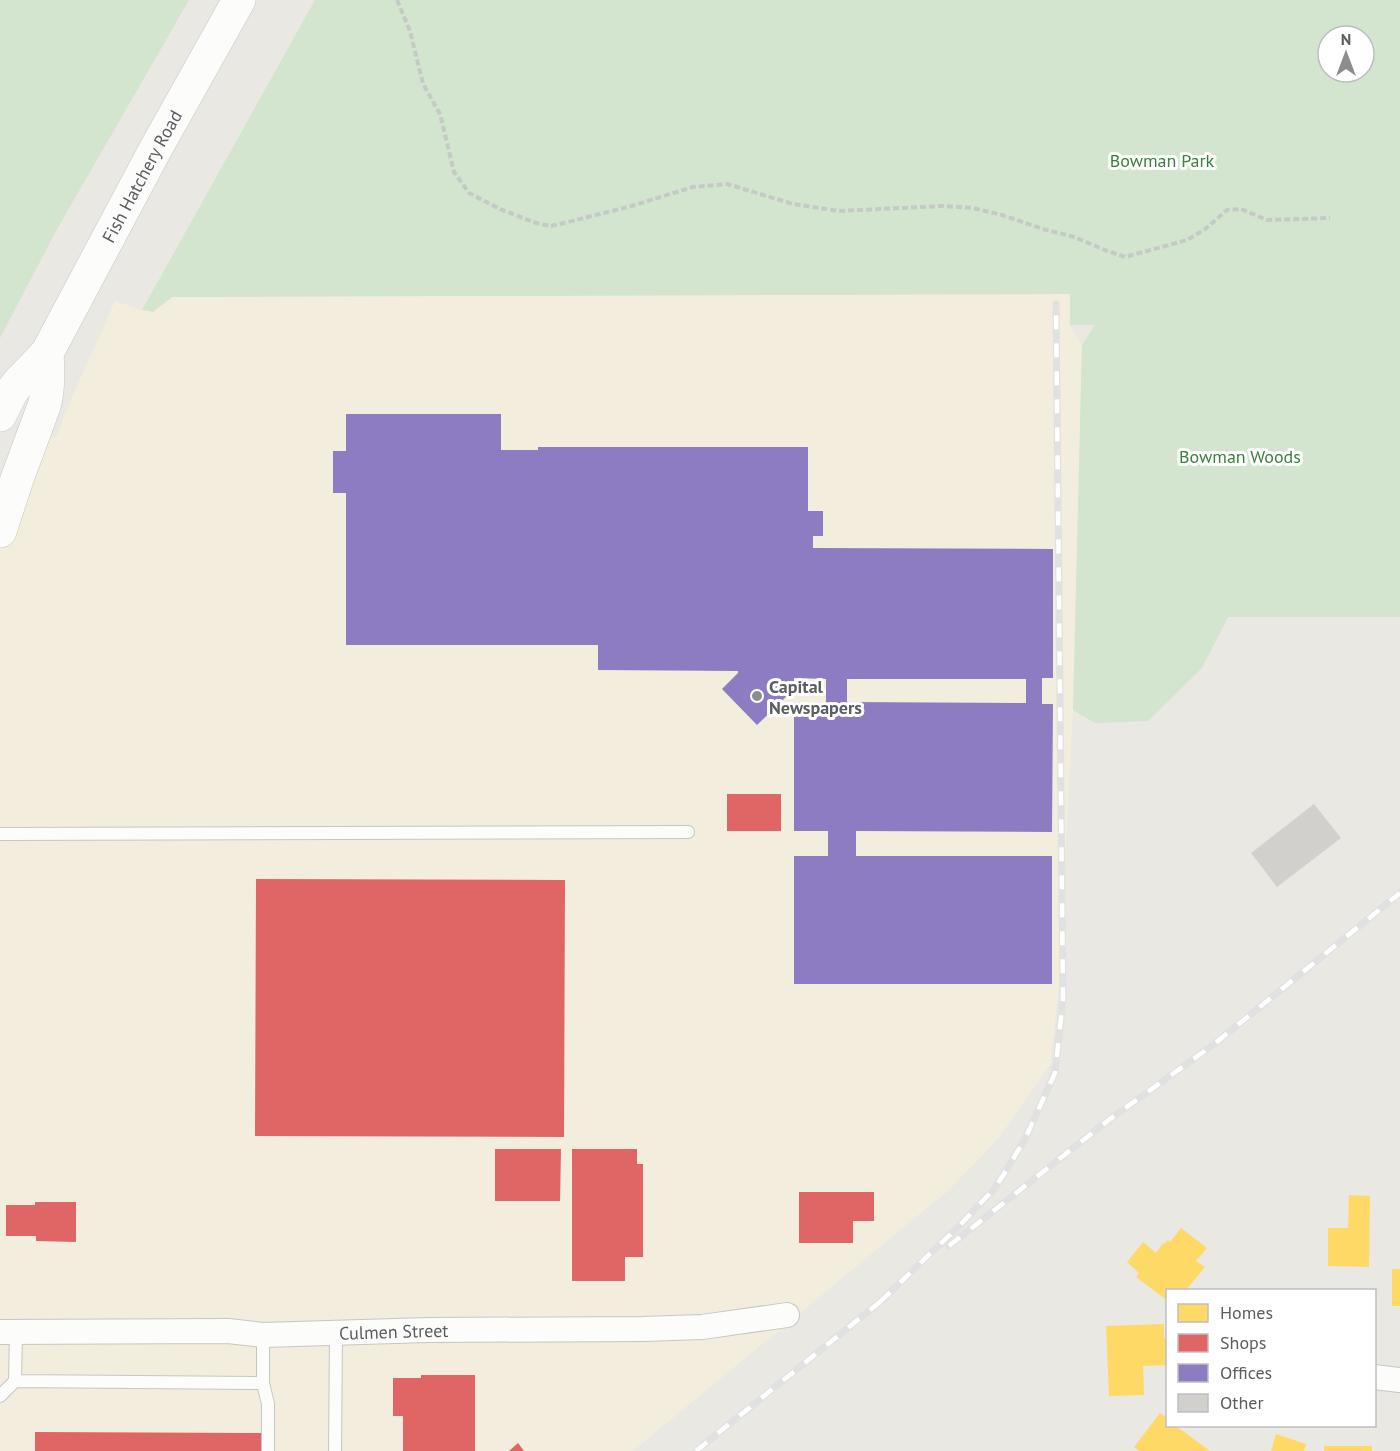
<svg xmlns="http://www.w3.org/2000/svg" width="1400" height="1451" font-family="'PT Sans',sans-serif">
  <rect width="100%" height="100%" fill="#e9e8e3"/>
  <path fill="#f2eddc" d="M1070,294v31l12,20 -9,365 -14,273 -8,81 -53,75 -49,51 -316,261h-633v-920l31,-90 25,-4 16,-40 43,-96 27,9 11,2 19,-15z"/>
  <path fill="#d3e4cf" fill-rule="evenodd" d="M0,0h189l-133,231 -56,107z
    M315,0h1085v617h-172l-26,51 -54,53 -53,2 -22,-13 9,-365 13,-20h-25v-31l-898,3 -19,15 -11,-2zM1328,36h36v36h-36z"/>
  <path fill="#ffd966" d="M1349,1195l21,1 -1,71 -41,-1v-38h20z
    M1181,1228l26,20 -11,13 9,6 -19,23h-18v11l-32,-24 3,-4 -12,-11 16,-20 13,11 7,-10 1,1 4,-4 2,2z
    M1392,1269h8v37h-8z
    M1164,1324v15l4,-1v27l-25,1 1,29 -35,1 -3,-70z
    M1160,1413l8,6v7h8l34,25h-71l-5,-4z
    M1276,1434l30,10 -2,7h-33z
    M1324,1446h48v5h-48z"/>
  <path fill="#e06666" d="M727,794h54v37h-54z
    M256,879l309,1 -1,257 -309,-1z
    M495,1149h66l-1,52h-65z
    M572,1149h65v15h6v93h-18v24h-53z
    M799,1192h75v29h-21v22h-54z
    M35,1202h41v40l-40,-1v-5h-30v-31h29z
    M421,1375h54v76h-72v-35h-10v-38h28z
    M35,1432l226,1v18h-226z
    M518,1443l6,8h-15z"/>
  <path fill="#8e7cc3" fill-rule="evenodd" d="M346,414h155v36h37v-3h270v64h15v25h-10v12l240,1v129h-11v26h11l-1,128 -196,-1v25h196v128h-258v-128h34v-25h-34v-129l32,1v-24l-32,-1v11l-37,36 -35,-36 16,-16v-2l-140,-1v-25h-252v-152h-13v-42h13zM847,679h179v24l-179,-1z"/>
  <path fill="#d1d0cd" d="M1314,804l27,34 -64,49 -26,-34z"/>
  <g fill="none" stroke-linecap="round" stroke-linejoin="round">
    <g stroke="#c6c6c6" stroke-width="14">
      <path id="lane" d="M0,834l688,-2
        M263,1335v48l5,21v47
        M15,1381l1,-49
        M0,1396l15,-15 248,2
        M335,1451l1,-118"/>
    </g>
    <g stroke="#c6c6c6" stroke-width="26">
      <g id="street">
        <path id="s1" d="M0,1332l228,-1 35,4 165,-5 215,-1 59,-2 85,-12"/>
        <path d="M1374,1377l26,3"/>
      </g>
    </g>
    <g stroke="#c6c6c5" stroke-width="34">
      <g id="secondary">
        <path id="s2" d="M0,415l12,-24 7,-9 28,-29 108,-203 84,-150"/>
        <path d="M0,531l17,-52 27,-73c5,-17 4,-35 3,-53"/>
      </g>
    </g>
    <path stroke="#c5cac7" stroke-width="4" stroke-dasharray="6 3" stroke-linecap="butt" d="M397,0l13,31 13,53 17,30 14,58 15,21 31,16 36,14 15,3 13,-3 64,-16 65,-20 34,-3 66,20 46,7 104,-5 30,2 29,7 41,14 31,8 31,13 20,7 62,-17 17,-10 23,-20 14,-1 26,11 63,-2"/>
    <use href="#lane" stroke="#fcfcfb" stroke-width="12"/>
    <use href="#street" stroke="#fcfcfb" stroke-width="24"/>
    <use href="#secondary" stroke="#fcfcfb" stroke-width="33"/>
    <g stroke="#e0e1e0" stroke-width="7">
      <path id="rail" d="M949,1246l161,-127 103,-74 187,-152
        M880,1302l80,-77 34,-36 10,-15 21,-35 30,-66 8,-73 -7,-696
        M696,1451l190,-154"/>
    </g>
    <use href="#rail" stroke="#fff" stroke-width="4.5" stroke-dasharray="14" stroke-linecap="butt"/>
  </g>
  <circle fill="#8c8e8e" stroke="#fff" stroke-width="2" cx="757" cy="696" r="6"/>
  <g text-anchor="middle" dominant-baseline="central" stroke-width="6" stroke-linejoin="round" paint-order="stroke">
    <g font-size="18" fill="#3b7f3c" stroke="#fff">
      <text x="1162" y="160">Bowman Park</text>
      <text x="1240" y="456">Bowman Woods</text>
    </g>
    <g font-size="18" fill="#5a5d61" stroke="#fff">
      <text stroke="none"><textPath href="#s2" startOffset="279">Fish Hatchery Road</textPath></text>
      <text stroke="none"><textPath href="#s1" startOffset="394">Culmen Street</textPath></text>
    </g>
    <g font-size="18" font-weight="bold" fill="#5a5d61" stroke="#fff" text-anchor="start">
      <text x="769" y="686">Capital<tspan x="769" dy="21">Newspapers</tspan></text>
    </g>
  </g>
  <rect x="1166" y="1289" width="210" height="138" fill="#ffffff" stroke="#bdbec0" stroke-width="1.5"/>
  <rect x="1178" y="1304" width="30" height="18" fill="#ffd966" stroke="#bdbec0" stroke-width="1.5"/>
  <text x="1220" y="1319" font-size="18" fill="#5a5d61">Homes</text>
  <rect x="1178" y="1334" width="30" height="18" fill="#e06666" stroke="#bdbec0" stroke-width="1.5"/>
  <text x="1220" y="1349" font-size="18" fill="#5a5d61">Shops</text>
  <rect x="1178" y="1364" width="30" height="18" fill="#8e7cc3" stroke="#bdbec0" stroke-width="1.5"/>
  <text x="1220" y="1379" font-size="18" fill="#5a5d61">Offices</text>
  <rect x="1178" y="1394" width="30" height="18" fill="#d1d0cd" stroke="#bdbec0" stroke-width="1.5"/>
  <text x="1220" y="1409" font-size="18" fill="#5a5d61">Other</text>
  <g transform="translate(1346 54)"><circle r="28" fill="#ffffff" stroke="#bdbec0" stroke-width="1.5"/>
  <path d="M0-4.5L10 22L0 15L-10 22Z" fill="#8c8e8e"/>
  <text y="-9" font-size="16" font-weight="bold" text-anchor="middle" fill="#5a5d61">N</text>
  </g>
</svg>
